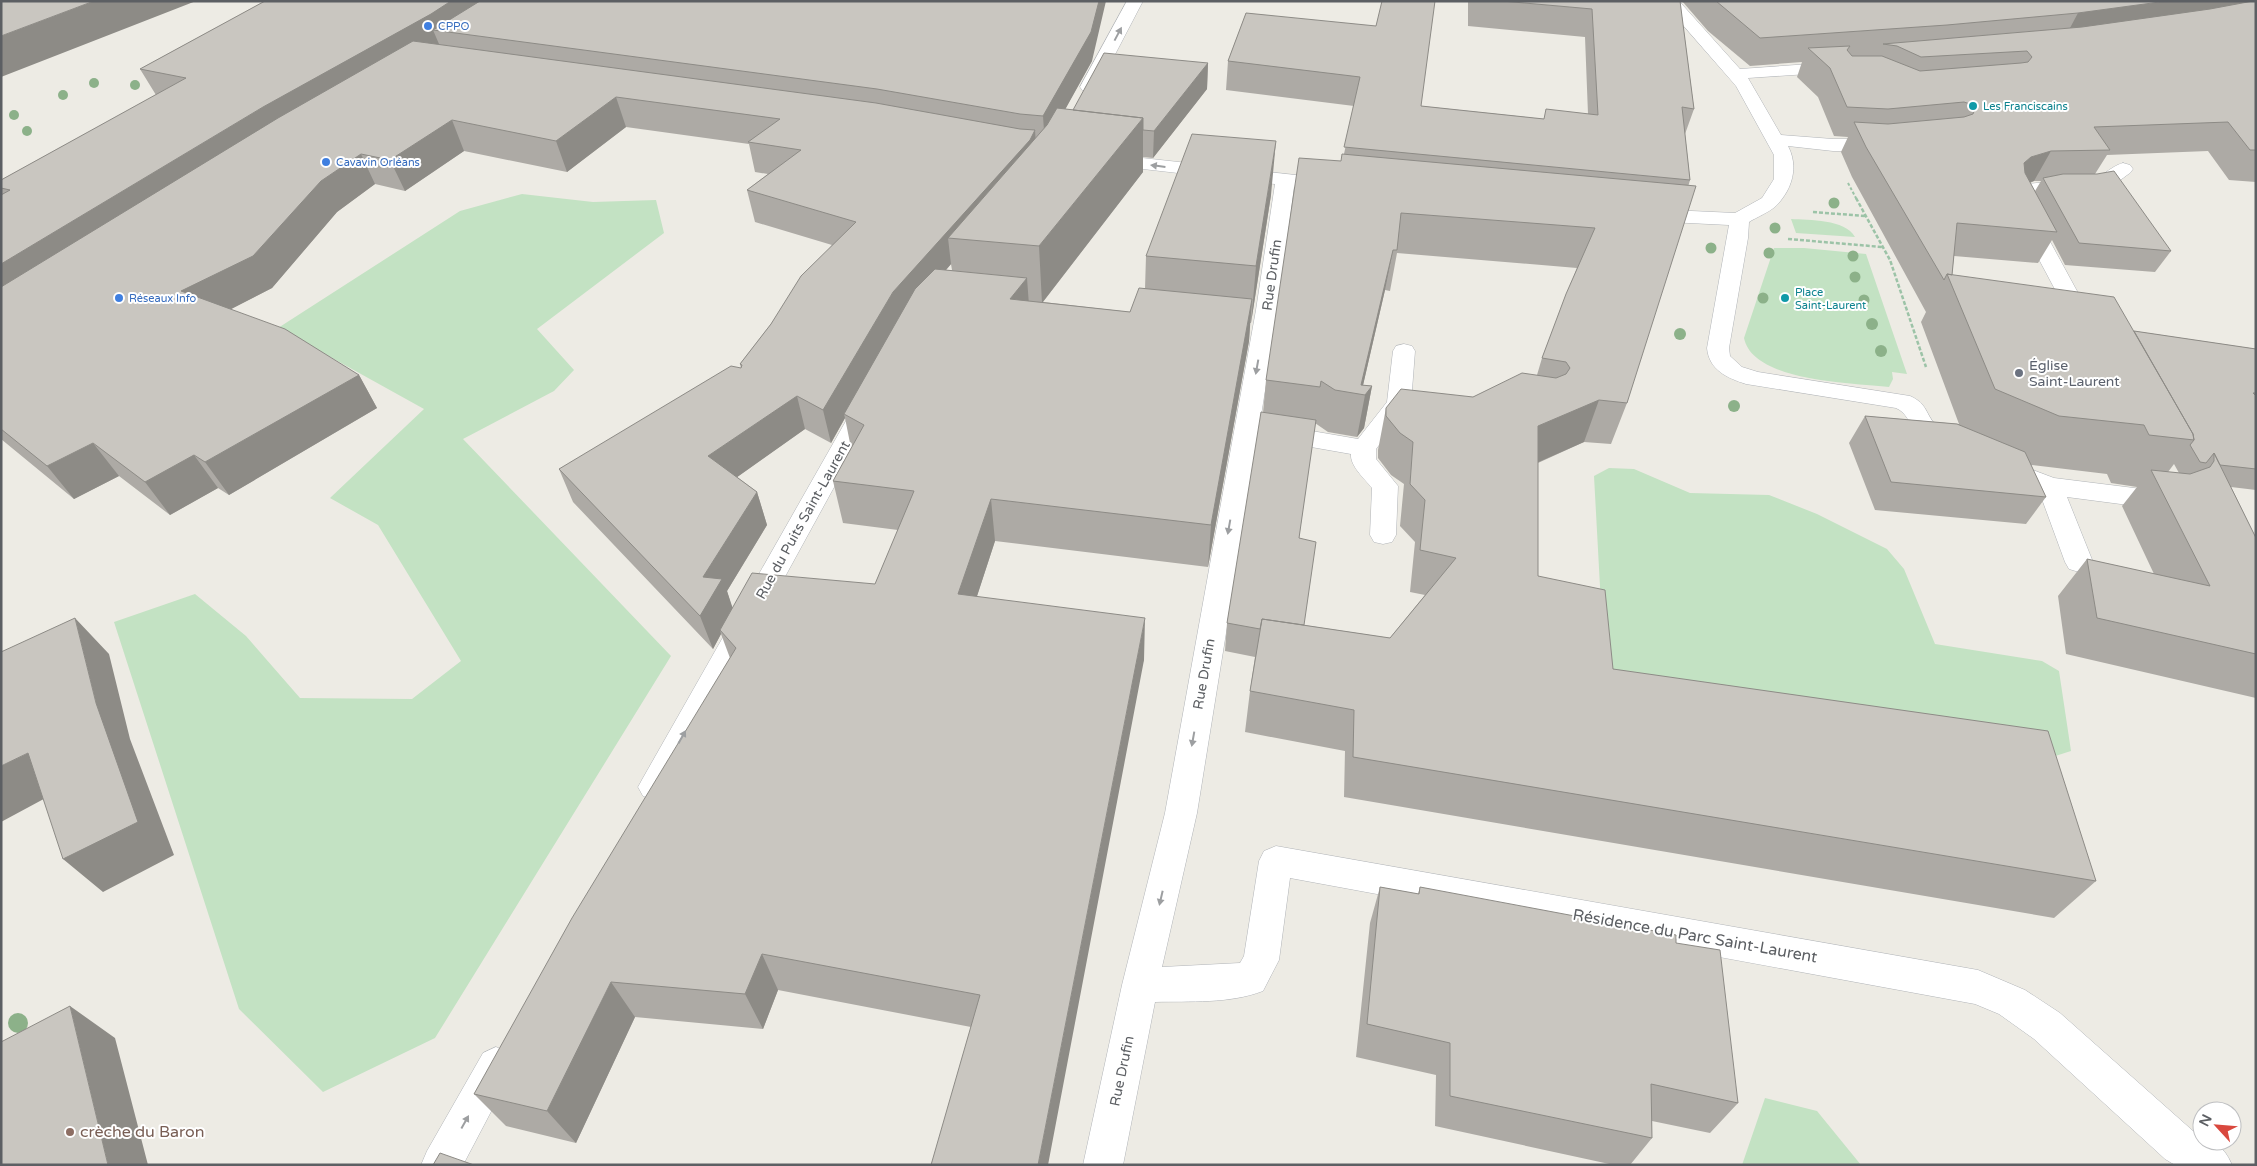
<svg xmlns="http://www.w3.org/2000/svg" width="2257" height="1166" font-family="'Varela Round',sans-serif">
  <rect width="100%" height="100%" fill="#edebe4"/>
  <path fill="#c3e2c3" d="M522,194l71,8 63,-2 8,33 -127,96 37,41 -20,21 -91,48 208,217 -236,382 -112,54 -84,-83 -125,-387 81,-28 51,42 54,62 112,1 49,-38 -83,-136 -48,-27 94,-89 -146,-81 182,-117z
    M1791,219c18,1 54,0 64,18l-59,-4z
    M1774,248h30l62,6 41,120 -15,-2 1,7 -4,8c-36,-4 -136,-5 -145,-49z
    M1609,468l25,1 56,24 79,2 48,19 70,35 17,20 31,75 107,17 17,10 12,80 -22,7 -432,-75 -13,-23 -10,-184z
    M1765,1098l52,13 44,54h-119z"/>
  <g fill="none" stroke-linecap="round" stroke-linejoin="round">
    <g stroke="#b1b4b8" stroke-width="1">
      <path id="minor" d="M1127,1h16l-45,86 -3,4h-12l-3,-4z
        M1662,1h17l61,68 98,-7 6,1 2,4 -2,4 -6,1 -90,6 33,57 52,4h49l7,2 2,4 -2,4 -7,2h-49l-45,-5c11,21 4,43 -11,59 -7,7 -20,12 -28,17l-1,16 -19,110 1,8 12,11 16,5 152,24c18,8 15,18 26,29 8,7 19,9 25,18l-3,6c-15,4 -34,-4 -42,-17 -7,-9 -9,-19 -20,-24l-150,-24c-19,-6 -37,-14 -39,-36l22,-123 -81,-4 -7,-2 -3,-4 3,-4 7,-2 87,4 27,-15 12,-19v-24l-38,-69z
        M1106,154l226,25 7,2 3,4 -3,4 -7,2 -38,-4 -16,123 -81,503 -35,154 78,-4 4,-7 15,-95 5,-10 12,-5 702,124 47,20 35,23 133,118 9,6v4c16,0 24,10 30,24h-57l-10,-6 -131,-120 -35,-25 -24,-10 -685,-126 -11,82 -16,31c-34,13 -73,10 -108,11l-32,163h-40l39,-180 43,-172 91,-503 19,-126 -176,-20 -2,-4 2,-4z
        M2123,163l7,2 3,4 -3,4c-9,6 -17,14 -27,18 -24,9 -51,-3 -75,7l1,5 66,121 -3,5 -8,2 -8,-2 -67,-126 -1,-8c13,-18 55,-11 74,-12 17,-1 26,-16 41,-20z
        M1404,344l8,2 3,5 -4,52 -35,46v10l22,27 -2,49 -4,7 -9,2 -9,-2 -4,-7 2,-47c-8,-10 -22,-22 -21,-34l-74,-13 -9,-2 -3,-6 3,-6 9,-2 81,14 29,-37 6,-51 3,-5z
        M867,397l8,3 4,5 -214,391 -11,4 -11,-4 -5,-9 5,-9 212,-373 4,-5z
        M2004,459l50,19 104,13 7,-2 9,3 4,6 -4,6 -15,5 -92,-12 26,65 -4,7 -10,3 -10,-3 -4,-7 -26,-71 -44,-18 -4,-6 4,-6z
        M496,1047l13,6 6,13 -52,99h-42l6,-14 56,-98z"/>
    </g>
    <path stroke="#9cc3a7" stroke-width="2" stroke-dasharray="3 2" stroke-linecap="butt" d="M1848,183l9,17"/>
    <path stroke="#9cc3a7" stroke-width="2.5" stroke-dasharray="4 2" stroke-linecap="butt" d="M1856,198l34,62 36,107
      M1813,212l52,4
      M1788,239l94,8"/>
    <use href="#minor" fill="#fff" fill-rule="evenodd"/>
  </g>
  <g fill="#8cb189">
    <circle cx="94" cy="83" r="5"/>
    <circle cx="135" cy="85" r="5"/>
    <circle cx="63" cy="95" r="5"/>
    <circle cx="14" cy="115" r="5"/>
    <circle cx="27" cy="131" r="5"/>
    <circle cx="1834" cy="203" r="5.5"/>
    <circle cx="1775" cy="228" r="5.5"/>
    <circle cx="1711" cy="248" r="5.5"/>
    <circle cx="1769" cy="253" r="5.5"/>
    <circle cx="1853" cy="256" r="5.5"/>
    <circle cx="1855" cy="277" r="5.5"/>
    <circle cx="1763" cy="298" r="5.5"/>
    <circle cx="1864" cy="300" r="5.5"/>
    <circle cx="1872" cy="324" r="6"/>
    <circle cx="1680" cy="334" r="6"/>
    <circle cx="1881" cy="351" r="6"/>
    <circle cx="1734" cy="406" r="6"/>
    <circle cx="18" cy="1023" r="10"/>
  </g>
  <path fill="#adaaa5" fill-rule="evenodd" d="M265,1l827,60 -27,48 8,1 135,-47 -1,26 -54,69 -10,-1v15l-100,130 87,10 15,-23 1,-33 125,-61 -20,128h-1l-1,18 -41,226 -213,-26 -18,55 167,64 -173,367 -193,-37 -15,39 -128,-12 -59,126 -70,-17 -32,-32 256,-436 -9,-24 -8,15 -140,-147 -14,-33 182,-101 -1,-4 92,-119 -77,-23 -8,-32 21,-16 -13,-2 -6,-28 -123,-17 -59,45 -103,-21 -59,40 -30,-7 -38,28 -65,76 -41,21 128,66 18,33 -148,87 -11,-7 -48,27 -51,-39 -45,23 -73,-60v-259l155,-85 -16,-26zM951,264l1,6h-6zM845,418l6,30 -18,33 10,42 55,7 -23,54 -143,24 -5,-17 40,-66 -10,-33 -20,-15 68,-48 26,14z
    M1468,1h212l14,108 -9,25 5,46 -63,223 -16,41 -27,-2 -46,21v113l75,93 483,212 -42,37 -710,-121 1,-46 -100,-19 5,-41 5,-34 -30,-6 2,-28 36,-210 3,-33 78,-226 10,-48 -128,-16 2,-29 18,-48 175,93 123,13 44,-5 -3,-77 -117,-11zM1397,253l180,15 -35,90 -5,17 -64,22 -87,11 -8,42v8l13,17 13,9 -4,42 15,16 -5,50 15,3 -35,43 -86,-13 -5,-87 16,-115 13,9 29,5 7,-9 8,-42 -9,-1 22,-95 5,1z
    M1682,1h574v181l-27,-2 -21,-29 -101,4 -12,19 76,77 -16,21 -90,-7 -13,-25 -14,23 -84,-7 -2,19 182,56 122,18v141l-25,-3 25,51v160l-190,-44 -8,-58 29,-37 67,15 -32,-68 15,-19 -26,-4 -4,-9 -76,-9 15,32 -20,27 -151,-14 -26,-67 16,-27 94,8 -38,-102 5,-10 -74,-135 -11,-25 7,-15 -14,-1 -16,-39 -21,-20 5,-15 -52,4 -42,-35zM2034,181h7l-6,10 -5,-8zM2174,464l5,9 -11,-1z
    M1380,887l38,7 2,-7 256,56 62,160 -28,30 -58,-12v17l-22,27h-16l-179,-39 1,-51 -80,-18 14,-134z"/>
  <path fill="#8d8b86" d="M94,1h102l-195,76v-41z
    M451,1h54l-72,29 6,14 -438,268v-48l262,-157z
    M1099,1h7l-14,60 -47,85 -2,-30z
    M2167,1h89l-193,40 15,-28z
    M1208,63l-1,26 -54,69 1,-27z
    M616,97l10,30 -59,45 -11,-31z
    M1143,118v54l-101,131 -3,-57z
    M452,120l12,31 -59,40 -15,-31z
    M1035,130l2,31 -89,77 3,26 -52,61 -55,89 1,4 -14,25 -8,-33 70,-118z
    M1276,141l-5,54 -20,128 5,-57z
    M2051,151l-17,30 -20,6 10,-24 7,-6z
    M361,154l14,30 -38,28 -65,76 -70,36 -21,-33 140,-110z
    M1393,250l-8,40 -24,104v-9z
    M1027,278l3,41 -20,-20z
    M1252,299l-3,42 -41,226 3,-42z
    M359,375l18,33 -148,87 -24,-33z
    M1372,386l-8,42 -7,9 8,-42z
    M797,396l8,33 -86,61 -11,-34z
    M1599,400l-15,42 -59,26 13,-42z
    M93,443l26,33 -45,23 -27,-33z
    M194,455l24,33 -48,27 -25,-33z
    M757,492l10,33 -40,66 7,21 -14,18 1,4 -8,15 -13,-33 3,-39z
    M991,499l4,42 -31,95 -6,-42z
    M75,618l34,36 21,85 44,116 -71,37 -40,-33 33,-156z
    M1145,618l-1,42 -96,505h-10z
    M28,753l38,34 -65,35v-56z
    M762,954l16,36 -15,39 -18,-35z
    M611,982l24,35 -59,126 -29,-32z
    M70,1006l45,32 33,127h-40z"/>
  <path fill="#c9c6c0" stroke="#8d8b86" d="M1,1h93l-93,35z
    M265,1h186l-20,13 -168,93 -262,157v-69l9,-5 -9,-2v-8l185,-102 -46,-9z
    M480,1h619l-8,31 -48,84 -23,-2 -143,-25 -444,-59z
    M1382,1h53l-14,105 123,13 2,-10 52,6 -6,-106 -90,-8h178l14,108 -12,-2 8,73 -346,-33 16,-70 -132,-16 18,-48 130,13z
    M1716,1h451l-89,12 -131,12 -187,13z
    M2253,1h3v149h-6l-22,-28 -134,5 16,23 -59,1 -20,6 -7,6 1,10 32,59 -100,-9 -5,52 -5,-1 -3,6 -78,-133 -12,-25 34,2 76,-7 9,-3 2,-5 -2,-4 -9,-3 -76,7 -41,-2 -17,-39 -22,-20 42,-2 -3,4 5,6h30l38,15 101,-8 7,-1 4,-5 -5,-6 -106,6 -24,-11 -14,-2 199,-17 128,-18z
    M413,41l463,62 144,26 15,1 -5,10 -137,152 -70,118 -26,-14 -89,60 49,36 -54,85 19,2 -22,37 -141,-147 172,-103 10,2 1,-3 -2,-1 31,-40 30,-48 55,-54 -109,-32 54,-40 -53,-8 32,-23 -164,-22 -60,44 -104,-21 -62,40 -29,-6 -40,27 -68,75 -72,35 104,38 74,46 -154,87 -11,-7 -49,27 -52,-39 -46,23 -46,-37v-142l277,-169z
    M1104,53l104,10 -54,68 -11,-1v-12l-70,-8z
    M1057,108l86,10 -104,128 -91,-8 99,-113z
    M1192,134l84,7 -20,125 -110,-10z
    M1342,154l354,32 -69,217 -28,-3 -61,26v150l67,14 8,79 435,62 48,150 -743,-124 1,-47 -104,-19 12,-72 128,19 66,-80 -36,-8 5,-50 -15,-16 3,-42 -13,-9 -14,-17v-8l15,-19 72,8 49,-24 34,5 10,-4 4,-6 -4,-6 -24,-4 24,-64 29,-66 -194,-15 -4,37h-4l-32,135 11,1 -7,9 -30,-5 -14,-9 -1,6 -54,-7 33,-222 42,3z
    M2114,171l57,80 -92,-8 -36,-65 20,-4h34z
    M935,269l92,9 -17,21 120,13 9,-24 113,11 -41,226 -220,-26 -33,95 187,24 -107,547h-107l49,-170 -218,-41 -17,40 -134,-12 -64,129 -73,-17 98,-176 164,-270 -16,-18 32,-57 123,11 39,-93 -81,-10 31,-56 -20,-11 71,-125z
    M1947,274l167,23 79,137 1,6 -45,-5 -5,-10 -85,-9 -64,-27z
    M2134,331l122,18v44h-3l3,3v73l-36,-4 -6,-12 -8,10 -6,-1 -10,-17 4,-5 -1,-6z
    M1261,412l55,8 -17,118 17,4 -12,83 -42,-6 -2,10 -33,-6z
    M1865,416l92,8 68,28 21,45 -155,-15z
    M2214,453l42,85v116l-159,-36 -10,-59 123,27 -59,-116 39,4 20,-7 4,-6z
    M75,618l21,85 42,119 -75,37 -35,-106 -27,13v-114z
    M1380,887l39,7 1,-7 256,48v8l44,7 18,153 -87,-19 1,54 -202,-42v-53l-83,-19z
    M70,1006l38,159h-107v-123z
    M440,1153l34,12h-41z"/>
  <defs><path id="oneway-solid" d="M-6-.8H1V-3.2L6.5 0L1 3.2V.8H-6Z" transform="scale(1.25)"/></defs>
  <g fill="#9d9fa1">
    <use href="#oneway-solid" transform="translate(1118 34) rotate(-62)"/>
    <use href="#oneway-solid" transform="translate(1158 166) rotate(-173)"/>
    <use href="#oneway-solid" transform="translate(1257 367) rotate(100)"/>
    <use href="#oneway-solid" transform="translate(1229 527) rotate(100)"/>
    <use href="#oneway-solid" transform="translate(682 737) rotate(-61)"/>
    <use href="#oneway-solid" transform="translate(1193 739) rotate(100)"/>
    <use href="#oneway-solid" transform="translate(1161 898) rotate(103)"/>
    <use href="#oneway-solid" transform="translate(465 1122) rotate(-61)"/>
  </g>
  <g fill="#3f7fe0" stroke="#fff" stroke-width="2">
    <circle cx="428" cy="26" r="5"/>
    <circle cx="326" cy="162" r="5"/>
    <circle cx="119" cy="298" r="5"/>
  </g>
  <g fill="#0f9aa8" stroke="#fff" stroke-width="2">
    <circle cx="1973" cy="106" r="5"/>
    <circle cx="1785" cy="298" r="5"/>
  </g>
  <circle fill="#6b7280" stroke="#fff" stroke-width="2" cx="2019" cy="373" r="5"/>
  <circle fill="#8d6e63" stroke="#fff" stroke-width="2" cx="70" cy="1132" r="5"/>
  <g text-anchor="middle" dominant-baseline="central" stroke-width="4" stroke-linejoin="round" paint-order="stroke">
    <g font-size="11" fill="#366cbe" stroke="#fff" text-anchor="start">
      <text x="438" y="26">CPPO</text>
      <text x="336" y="162">Cavavin Orléans</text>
      <text x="129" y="298">Réseaux Info</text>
    </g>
    <g font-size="11" fill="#0d838f" stroke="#fff" text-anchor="start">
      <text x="1983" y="106">Les Franciscains</text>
      <text x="1795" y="292">Place<tspan x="1795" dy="13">Saint-Laurent</tspan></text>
    </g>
    <g font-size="14" fill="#5c5f63" stroke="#fff">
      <text transform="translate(1272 275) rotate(-82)">Rue Drufin</text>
      <text transform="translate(803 520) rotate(-61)">Rue du Puits Saint-Laurent</text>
      <text transform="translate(1204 674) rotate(-80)">Rue Drufin</text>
      <text transform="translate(1122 1071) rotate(-78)">Rue Drufin</text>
    </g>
    <g font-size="14" fill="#5b616d" stroke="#fff" text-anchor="start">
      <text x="2029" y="365">Église<tspan x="2029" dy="16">Saint-Laurent</tspan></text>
    </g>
    <g font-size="16" fill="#5c5f63" stroke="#fff">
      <text transform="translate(1695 936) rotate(10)">Résidence du Parc Saint-Laurent</text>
    </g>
    <g font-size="16" fill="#785e54" stroke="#fff" text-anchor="start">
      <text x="80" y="1132">crèche du Baron</text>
    </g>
  </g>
  <rect width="2257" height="1166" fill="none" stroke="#5c5f63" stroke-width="5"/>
  <g transform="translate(2217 1126) rotate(296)"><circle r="24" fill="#ffffff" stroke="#bebfc1"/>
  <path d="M0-4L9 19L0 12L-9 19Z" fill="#d9483e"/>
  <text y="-8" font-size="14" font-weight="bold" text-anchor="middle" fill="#5c5f63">N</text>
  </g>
</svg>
